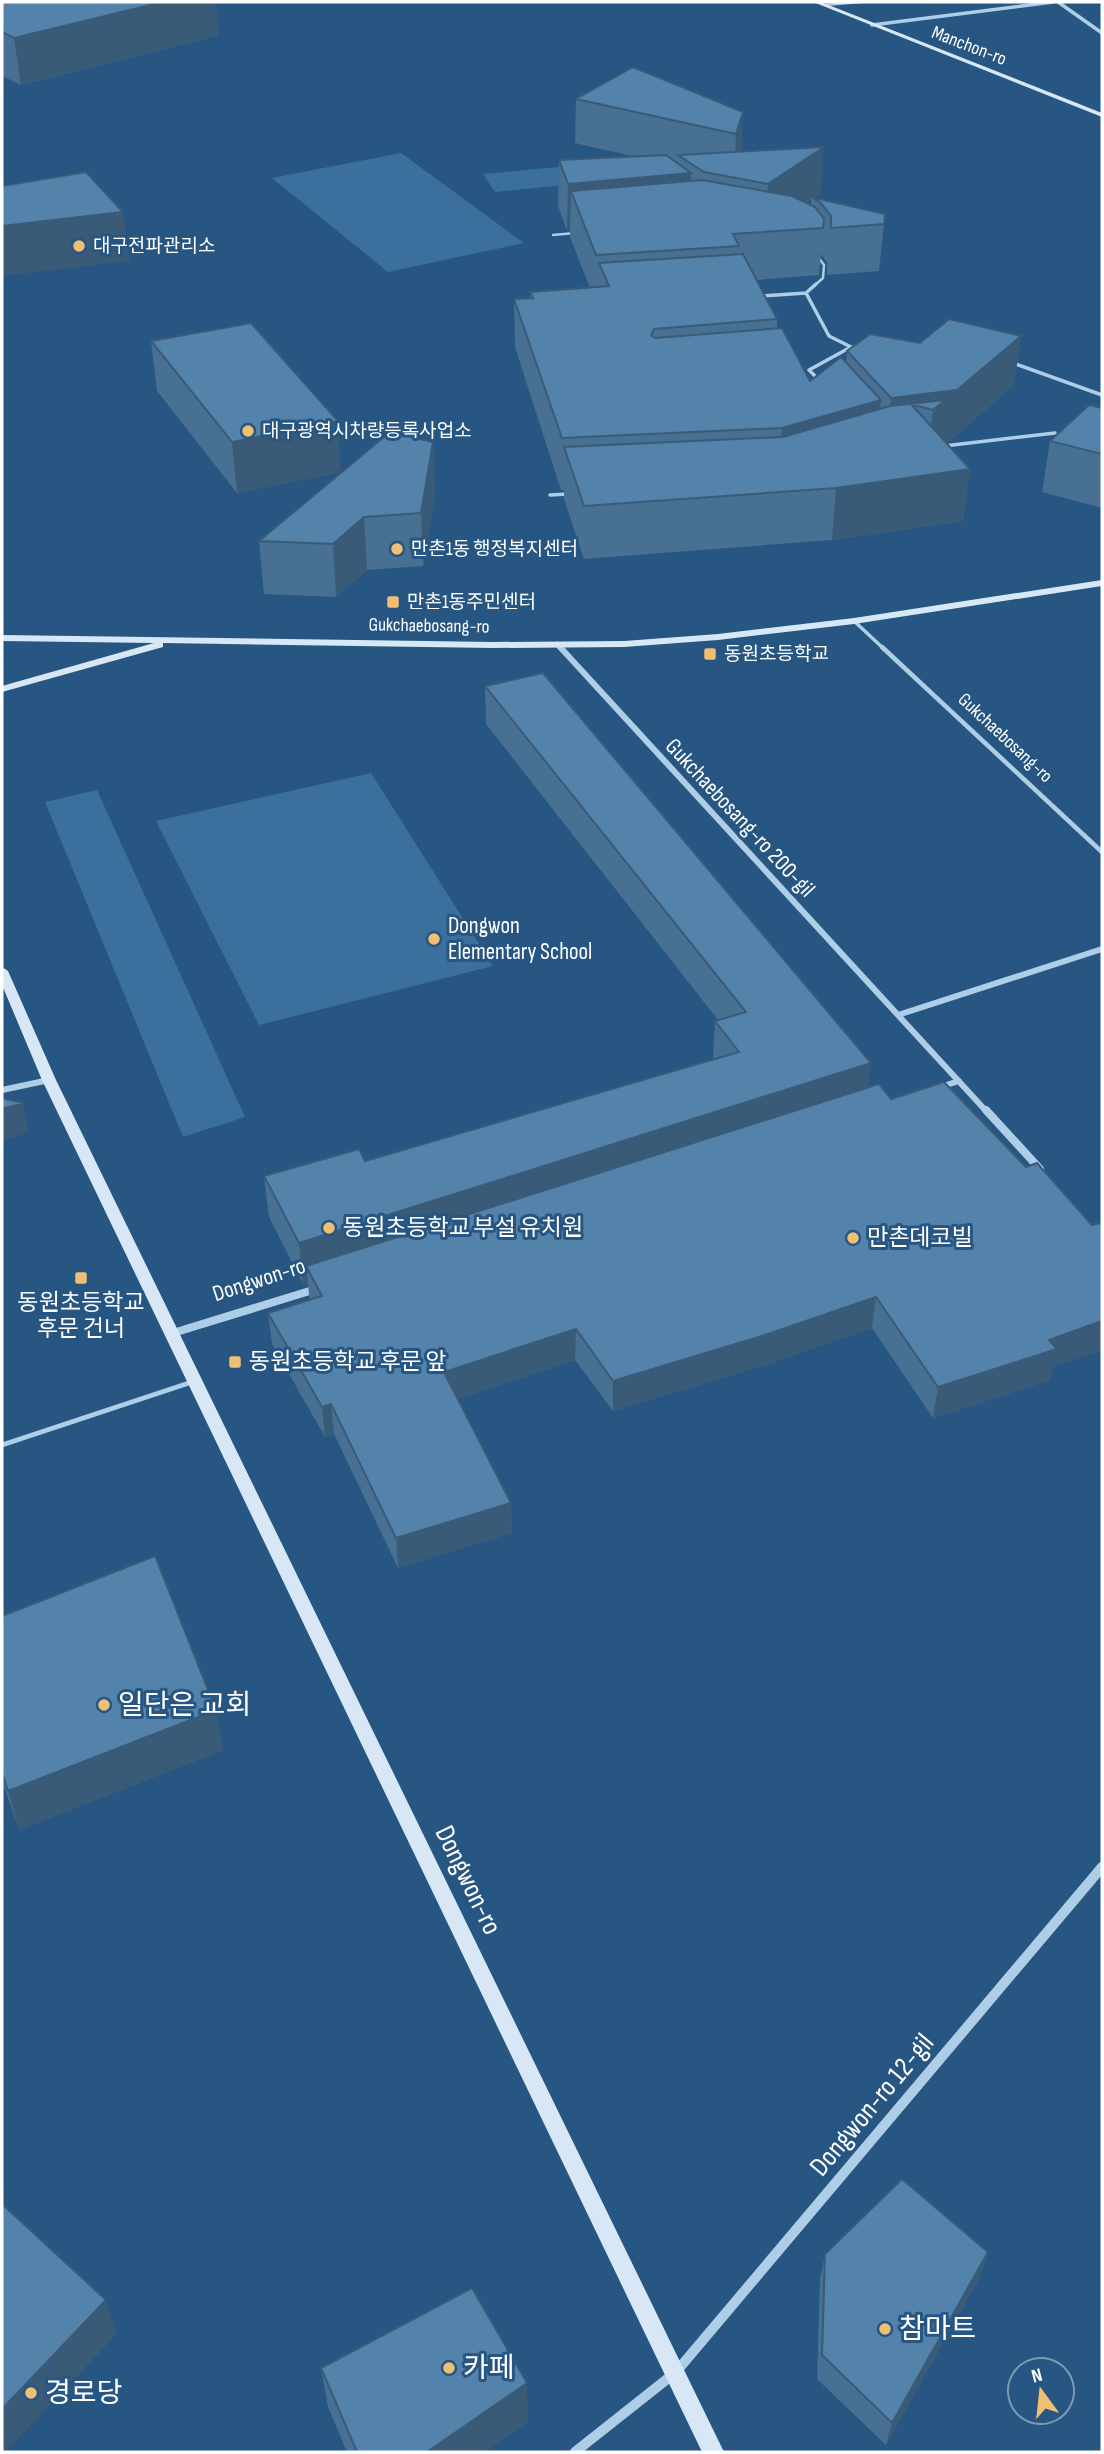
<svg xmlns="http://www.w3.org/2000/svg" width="1104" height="2454" font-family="'Sofia Sans Condensed','Noto Sans KR',sans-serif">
  <rect width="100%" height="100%" fill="#265681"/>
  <path fill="#3b709e" d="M401,153l123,90 -136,29 -116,-94z
    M600,163l13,17 -118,12 -12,-18z
    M371,773l122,193 -234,59 -103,-204z
    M97,790l148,327 -62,20 -138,-335z"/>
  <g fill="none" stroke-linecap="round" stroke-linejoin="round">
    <path stroke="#aecde6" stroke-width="2.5" d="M824,5l38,-3
      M553,235l22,-2
      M814,286l9,-8 1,-13 -6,-8"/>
    <path stroke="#aecde6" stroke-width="3.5" d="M806,293l10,-9
      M761,296l45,-3 23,43 22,11
      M1010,362l92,33
      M819,380l-10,-10 42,-23h9
      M944,446l111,-13
      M550,495l18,-1
      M854,621l30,28"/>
    <path stroke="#aecde6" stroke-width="4.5" d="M882,647l220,205"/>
    <path stroke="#aecde6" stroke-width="5" d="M2,1445l193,-64"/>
    <path stroke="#aecde6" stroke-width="3.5" d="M1058,2l44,31
      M872,25l181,-23"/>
    <path stroke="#aecde6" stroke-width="4.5" d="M557,644l4,5"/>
    <path stroke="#aecde6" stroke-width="6" d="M560,647l427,465
      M898,1015l204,-66
      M940,1087l19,-6
      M2,1090l47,-10"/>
    <path stroke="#aecde6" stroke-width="8" d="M986,1110l54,59
      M173,1333l143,-44"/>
    <path stroke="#aecde6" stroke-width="10" d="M575,2452l101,-80 426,-505"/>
    <path fill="#d8e7f6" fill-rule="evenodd" d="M813,2h8l281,111v4z
      M1102,580v6l-248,38 -136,16 -94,7 -131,1 -330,-5v4l-161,45v-6l152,-43 -152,-2v-6l491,7 131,-1 94,-7 136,-16z
      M2,967l6,4 48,109 668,1372h-22l-660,-1372 -40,-95z"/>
  </g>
  <path fill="#477093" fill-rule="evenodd" d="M2,2l217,33 -198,50 -19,-9z
    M576,99l167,13 -2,39 80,42 -7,5 71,16 -6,57 -52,4v-12l-6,-9 -2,21 -62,5 20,39v9l33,53 36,-18 1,-12 73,-8 101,-7 -7,49 -64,56 -5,1 25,27 -7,52 -131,19 -248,19 -20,-60v-9h-3l-46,-143 -1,-48 16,-1v-6l60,-4 -20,-51v-8l-3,1 -9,-24 1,-46 77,-3 -61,-14zM811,199v6l-5,-2z
    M151,341l190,131 -104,21 -80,-102z
    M1102,408v100l-60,-16 8,-51z
    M433,442l2,51 -12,73 -56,4 -31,27 -72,-3 -5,-53z
    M485,686l383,401 185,280 -3,13 -117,38 -61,-90 -107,37 -152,46 -38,-51 -118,39 54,104 1,30 -114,35 -64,-134 -9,3 -53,-93 -4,-31 43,-13 -2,-4 -1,-13 -5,1 -34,-67 -5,-41 101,-15 348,-102 2,-38 3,-1 -232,-296z
    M2,1616l214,94 7,40 -204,80 -17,-50z
    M988,2252l-8,25 -94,168 -69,-66 3,-100 5,-25z
    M321,2368l207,54 -44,30h-137l-19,-45z"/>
  <path fill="#3a5b78" d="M163,2h53l3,33 -198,50 -7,-47z
    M743,112l-2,44 -7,23 2,-45z
    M824,147l-3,46 -8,5 -2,-1v2l-46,31 3,-46z
    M691,173l-2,46 -118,-28 -1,38 -3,1 1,-46z
    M123,212l7,49 -128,15v-50z
    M1021,336l-7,49 -64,56 -10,1 -13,19 6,-51 -22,-6 -25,44 5,-50z
    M881,400l-5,51 -98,29 4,-52z
    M338,421l3,51 -104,21 -5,-51z
    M433,442l2,51 -12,73 -2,-53z
    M970,469l-7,52 -131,19 4,-52z
    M364,517l3,53 -31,27 -3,-53z
    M871,1063l-5,41 -560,162 2,17 -5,1 -4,-41z
    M23,1103l6,29 -27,9v-32z
    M876,1297l-4,31 -107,37 -152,46v-30z
    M1102,1321v29l-49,17 -3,13 -117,38 5,-31 111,-47z
    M576,1329l-1,31 -130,43 -1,-31z
    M331,1404l3,30 -9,3 -3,-30z
    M511,1503l1,30 -114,35 -2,-30z
    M216,1710l7,40 -204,80 -11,-39z
    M988,2252l-8,25 -94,168 6,-22z
    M106,2300l11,34 -112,118h-3v-43z
    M527,2383l1,39 -44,30h-57z"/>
  <path fill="#5382ab" stroke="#3a5b78" stroke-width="2" d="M2,2h161l-149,36 -12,-6z
    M633,67l110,45 -7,22 -160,-35z
    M824,147l-56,37 -64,-12 -26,-17z
    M666,155l25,18 -123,11 -9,-24z
    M86,172l37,40 -121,14v-40z
    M702,180l90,16 23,11 9,12 -1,9 -90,6 6,12 -143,9 -25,-64z
    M811,197l74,17 -1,10 -53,4v-12l-11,-14z
    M743,254l34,65 -123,10 -3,6 4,3 127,-10 28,53 31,-24 40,43 -99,28 -220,10 -48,-139 19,-1 -3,-6 79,-6 -10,-23z
    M949,319l72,17 -64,54 -66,8 -44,-47 23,-17 50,9z
    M251,323l87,98 -106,21 -81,-101z
    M945,400l-12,10 -22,-6 59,65 -134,19 -252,18 -20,-59 219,-10 107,-31z
    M1089,405l13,3v46l-52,-13z
    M390,432l43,10 -12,71 -57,4 -31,27 -74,-3z
    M543,673l328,390 -572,180 -35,-67 95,-27 6,12 374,-109 -24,-31 31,-9 -261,-326z
    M944,1082l82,85 11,-4 55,62 7,-2 3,3v95l-53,19 8,9 -119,38 -62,-90 -108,37 -155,47 -37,-52 -132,43 67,131 -115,35 -65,-134 -9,3 -54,-94 54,-17 -16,-30 573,-182 12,15z
    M2,1098l21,5 -21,6z
    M155,1556l61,154 -208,81 -6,-18v-157z
    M902,2179l86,73 -96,171 -70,-68 3,-101z
    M2,2204l104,96 -104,109z
    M472,2288l55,95 -100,69h-70l-36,-84z"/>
  <g fill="#efc074" stroke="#265681" stroke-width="2.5">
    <circle cx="79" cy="246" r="7"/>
    <circle cx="248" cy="431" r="7"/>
    <circle cx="397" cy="549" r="7"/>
    <rect x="386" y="595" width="14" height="14" rx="3.5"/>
    <rect x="703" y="647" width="14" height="14" rx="3.5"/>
    <circle cx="434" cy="939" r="7"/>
    <circle cx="329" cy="1228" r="7"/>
    <circle cx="853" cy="1238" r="7"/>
    <rect x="74" y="1271" width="14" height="14" rx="3.5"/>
    <rect x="228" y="1355" width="14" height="14" rx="3.5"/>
    <circle cx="104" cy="1705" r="7"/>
    <circle cx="885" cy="2329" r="7"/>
    <circle cx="449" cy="2368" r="7"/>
    <circle cx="31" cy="2393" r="7"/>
  </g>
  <g text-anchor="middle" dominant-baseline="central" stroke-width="6" stroke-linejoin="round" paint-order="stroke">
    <g font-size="19" fill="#fff" stroke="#265681">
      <text transform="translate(969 46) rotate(21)">Manchon-ro</text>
      <text transform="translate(429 626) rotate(1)">Gukchaebosang-ro</text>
      <text transform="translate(1005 738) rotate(43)">Gukchaebosang-ro</text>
    </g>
    <g font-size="19" fill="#fff" stroke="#265681" text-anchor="start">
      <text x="93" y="246">대구전파관리소</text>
      <text x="262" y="431">대구광역시차량등록사업소</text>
      <text x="411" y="549">만촌1동 행정복지센터</text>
      <text x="407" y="602">만촌1동주민센터</text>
      <text x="724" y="654">동원초등학교</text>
    </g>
    <g font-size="23" fill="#fff" stroke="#265681">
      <text transform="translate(740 818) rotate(47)">Gukchaebosang-ro 200-gil</text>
      <text transform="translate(259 1280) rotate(-18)">Dongwon-ro</text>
    </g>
    <g font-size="23" fill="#fff" stroke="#265681" text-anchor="start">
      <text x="448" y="926">Dongwon<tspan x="448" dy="26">Elementary School</tspan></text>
      <text x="343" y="1228">동원초등학교 부설 유치원</text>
      <text x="867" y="1238">만촌데코빌</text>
      <text x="81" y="1303" text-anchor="middle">동원초등학교<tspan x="81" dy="26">후문 건너</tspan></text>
      <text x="249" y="1362">동원초등학교 후문 앞</text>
    </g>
    <g font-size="28" fill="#fff" stroke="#265681" text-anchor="start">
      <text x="118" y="1705">일단은 교회</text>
      <text x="899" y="2329">참마트</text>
      <text x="463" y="2368">카페</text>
      <text x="45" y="2393">경로당</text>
    </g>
    <g font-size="28" fill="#fff" stroke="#265681">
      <text transform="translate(468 1880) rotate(64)">Dongwon-ro</text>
      <text transform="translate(872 2105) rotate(-50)">Dongwon-ro 12-gil</text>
    </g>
  </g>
  <rect width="1104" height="2454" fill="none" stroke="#ffffff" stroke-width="7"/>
  <g transform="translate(1041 2391) rotate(345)"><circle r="33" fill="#265681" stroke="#7d9ab3" stroke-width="2"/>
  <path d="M0-5L12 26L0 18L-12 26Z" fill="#efc074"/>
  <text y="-10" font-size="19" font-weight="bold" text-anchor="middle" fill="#ffffff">N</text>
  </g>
</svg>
